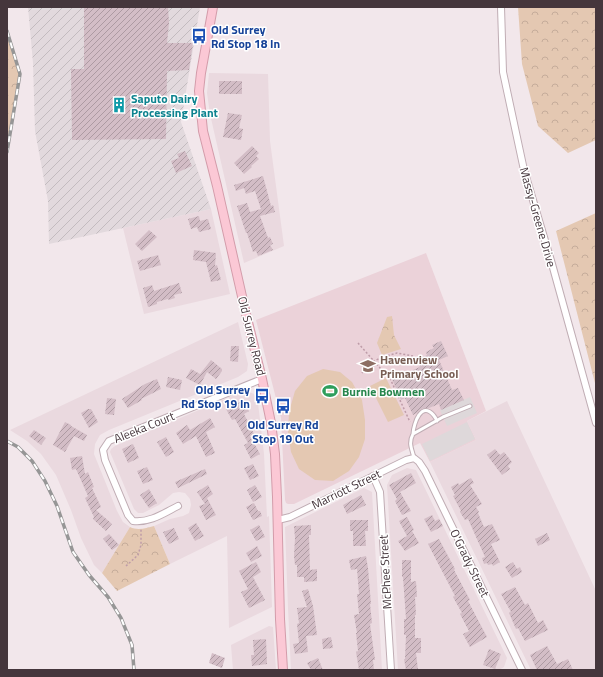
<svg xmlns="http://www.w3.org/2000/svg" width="603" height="677" font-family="'Titillium Web',sans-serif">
  <defs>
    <pattern id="industrial-furrows" width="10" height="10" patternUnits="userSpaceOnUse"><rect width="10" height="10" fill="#e2d9dd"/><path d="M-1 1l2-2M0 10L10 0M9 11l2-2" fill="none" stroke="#c3bbbf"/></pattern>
    <pattern id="forest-crowns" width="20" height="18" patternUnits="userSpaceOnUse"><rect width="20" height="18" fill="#e4c8b2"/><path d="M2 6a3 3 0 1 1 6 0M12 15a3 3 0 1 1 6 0" fill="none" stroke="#c5ac9a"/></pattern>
    <pattern id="building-hatch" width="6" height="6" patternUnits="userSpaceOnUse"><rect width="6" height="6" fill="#d3bdc6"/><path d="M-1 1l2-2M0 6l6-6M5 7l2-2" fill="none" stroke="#ad9aa2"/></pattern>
  </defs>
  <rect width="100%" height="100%" fill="#f2e7eb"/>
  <path fill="#ead9df" d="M209,73l59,1 2,67 14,105 -40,17 -34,-149 -3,-21z
    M211,209l19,85 -86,20 -21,-86z
    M238,322l10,42 -1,7 -9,6 -129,53 -9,5 -5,9 -1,10 23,57 6,11 7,5 -28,46 -8,-8 -13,-27 -10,-28 -15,-35 -15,-21 -14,-13 -17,-11z
    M247,391l7,3 4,9 6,51 3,63 2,-1 3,91 -43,21 -2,-92 -57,28 -16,-38 16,-7 13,-3 6,-3 2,-8 -1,-6 -5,-6 -6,-1 -6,1 -14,12 -16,8h-5l-4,-4 -24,-57 1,-3 4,-3 119,-51z
    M507,401l89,190v79h-65l-101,-208 46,-22 -9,-19z
    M407,468l9,2 91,188 -3,9 -5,3h-101l-11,-185 5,-10z
    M364,488l8,4 10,178h-91l-3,-62 -3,-81z
    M269,626l4,1 3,43h-43l-2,-25z"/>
  <path fill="url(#industrial-furrows)" d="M28,7h172l-19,115 30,87 -162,35 -1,-43 -13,-70 -2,-68z"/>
  <path fill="#ebd2d9" d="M426,253l60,158 -19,10 9,19 -46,22 -10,-19 -126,61h-6l-2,-1 -1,-3 -4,-82 -25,-98z"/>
  <path fill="url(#forest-crowns)" d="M518,7h78v133l-28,13 -30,-27 -16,-62z
    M7,31l13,43 -13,78z
    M596,213v174l-40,-156z
    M392,316l2,19 7,14 -19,6 -5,-12 10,-26z
    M154,526l16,38 -53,27 -15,-18 28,-46c8,4 16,1 24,-1z"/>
  <path fill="#e4c8b2" d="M323,369l17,3 12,10 10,18 3,20v19l-6,18 -10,14 -16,10 -18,-1 -16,-11 -8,-17 -3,-19 1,-21 6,-21 12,-15z
    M386,378l18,37 -16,7 -18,-36z"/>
  <path fill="#ded8da" d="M470,397l7,16 -30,13 -7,-16z
    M467,422l8,17 -45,22 -8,-17z"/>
  <path fill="url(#building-hatch)" d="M84,7h84l1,16 -2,20h26l-4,27 -22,1 -1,68 -94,1 -1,-71h13z
    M219,81h23v13h-23z
    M228,113l14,2 -3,13 4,1 -2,11 -18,-3z
    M252,146l7,7 -3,3 3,3 -8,7 1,1 -8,7 -10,-11z
    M185,151l7,15 -16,7 -5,-12 8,-3 -2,-4z
    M263,176l8,30 2,-1 2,7 -15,4 8,22 2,-1 3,7 -3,1 3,5 -15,6 -2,-5 -3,1 -6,-19h-1l-9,-27 10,-3 3,9 11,-3 -6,-18 -9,3 -2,-6 -8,3 -2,-6z
    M199,216l1,5 8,-2 3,10 -12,3 -2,-5 -6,2 -3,-10z
    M149,230l8,7 -15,14 -7,-7z
    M194,250l22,3 -1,13 2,-1 4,15 -10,2 -5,-20 -13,-2z
    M158,255l3,10 -21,6 -3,-10z
    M179,283l3,10 -8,2 1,3 -6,2 -1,-1 -11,3v2l-9,3 -5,-19 9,-3 2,6z
    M441,341l7,15 -9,4 13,30 6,-2 6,12 -23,10 -2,-6 -10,4h-6l-3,2 -3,3 -4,2 -8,-17 -4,2 -9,-21 28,-12 -3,-7 10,-5 -1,-3 8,-4 -2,-3z
    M231,346h8l-1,16 -8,-1z
    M211,360l11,9v2l-6,8 -9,-7 -7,13 -14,-7 5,-9 9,5z
    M168,377l14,3 -2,10 -14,-3z
    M157,379l4,10 -20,10 1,1 -14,8 -6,-9 23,-15z
    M107,398l9,1 -2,16 -9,-1z
    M243,400l6,11 -5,3 10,20 -4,2 10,18 -9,5 -7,-14 4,-2 -13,-24 -3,1 -6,-11z
    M88,409h3l7,13 -9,6 -8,-15z
    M210,418l5,9 -9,5 9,21 -9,4 -10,-21 -13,8 -7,-11 11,-8 3,5z
    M65,422l6,3v1l16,9 -3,6 -10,-5 -9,16 -12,-7z
    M34,430l12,8 -5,7 -12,-9z
    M166,437l8,15 -8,5 -9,-15z
    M133,444l6,14 -11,5 -6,-14z
    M495,449l5,6 4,-3 8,10 -4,4 2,3 -8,6 -15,-20z
    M82,456l3,18 3,-2 6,15 -2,1 9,19 -5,3 16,14 -6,7 -13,-12 1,-2 -9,-19 3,-2 -12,-27 -4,1 -2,-12z
    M253,464l6,12 -9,4 -6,-12z
    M147,467l6,13 -10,4 -6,-13z
    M205,469l2,5 -29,14 -3,-6z
    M411,473l5,10 -16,9 11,19 -9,4 -7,-14 2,-2 -8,-14z
    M471,478l3,5 -4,2 12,19 -6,3 3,5 -1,1 6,14 8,-3 8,16 -9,4 9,18 -7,4 -1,-2 -4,1 -1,-2 -3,1 -2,-6 3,-1 -17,-38 -3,1 -5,-8 1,-1 -8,-15 2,-1 -4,-8 7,-4 1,2z
    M208,485l5,9 -6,4 9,17 -10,5 -7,-14 6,-2 -8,-12z
    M255,485l7,12 -9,5 -6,-12z
    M149,489l8,14 -8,5 -9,-13z
    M361,495l5,10 -19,9 -4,-9z
    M254,503l4,8h2l2,5 -9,4 -7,-13z
    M432,515l3,6 4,-2 4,7 -12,6 -7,-13z
    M407,517l7,13 -2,1 7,12 -14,8 -7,-10 9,-5 -8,-15z
    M350,520h18v11h-3l1,15h-13v-15h-3z
    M196,523l8,13 -9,5 -7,-13z
    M259,525l6,12 -9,4 -6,-11z
    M311,525v10h-2l1,35 7,-1v12l-13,1v-5h-7v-12h-2l-1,-9 1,-18 -1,-12z
    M174,528l5,11 -10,5 -6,-12z
    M547,533l3,7 -12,6 -3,-7z
    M109,534l10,11 -7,5 -9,-11z
    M439,539l16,30 -1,1 16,30 -2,1 19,36 -17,10 -7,-13 6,-3 -9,-17 2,-1 -9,-16 2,-1 -27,-52z
    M257,546l5,10 -11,6 -5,-9z
    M366,556l2,12 3,36h-1l2,19 -2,1 5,36h-2l1,10h-15l-3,-18 2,-1 -2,-18h1l-3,-18 5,-1 -2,-20h2l-2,-25 -6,1 -2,-10z
    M402,560h9v22l5,-1 1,16h-2l1,18h-1v23h6v15h-5l2,17h-12l-2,-11h1l1,-24h-2v-16h2l-3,-42h-1z
    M256,562l5,10 -8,5 12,23 -16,8 -8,-16 7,-3 -9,-18z
    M513,562l4,7 3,-2 2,5 -10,6 -7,-11z
    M515,587l10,18 3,-2 10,20 5,-3 5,10 -23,11 -7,-13 -2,1 -7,-16 2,-1 -10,-18z
    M308,589l5,17 4,29 -11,1 2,16 -13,2 -2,-10 6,-1 -2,-19 2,-1 -2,-15 10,-1 -5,-16z
    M331,637l2,11 -10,1 -1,-10z
    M266,639l1,25 -15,2 -1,-11h3l-1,-15z
    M547,646l10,18 11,-5 5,11h-36l-7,-15z
    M489,649l12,5 -6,15 -12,-4z
    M212,653l13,5 -3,10 -13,-5z
    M318,658l5,12h-12l-4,-7z"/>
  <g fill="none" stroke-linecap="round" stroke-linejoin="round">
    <g stroke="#c0adb4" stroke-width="5">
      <path id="service" d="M413,434c0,-5 3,-15 6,-19 7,-10 15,-1 18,6
        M414,458c-2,-9 -6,-15 -1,-24l30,-17 27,-11"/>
    </g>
    <g stroke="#c0adb4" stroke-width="8">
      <path id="minor" d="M501,7l2,65 21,98 28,94 44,159
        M373,476l7,16 11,178
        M178,506c-14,7 -28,17 -45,15l-5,-6 -23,-55 -2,-10 6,-9 153,-62
        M278,520l12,-3 116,-57 8,-2 5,4 6,9 97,199"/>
    </g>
    <g stroke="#d39caa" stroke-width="10">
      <path id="secondary" d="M213,7l-12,66 -2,18 4,40 14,55 29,128 16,65 9,44 4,31 2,43 3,122 3,51"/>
    </g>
    <path stroke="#be9ca8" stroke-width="1.5" stroke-dasharray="2 2" stroke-linecap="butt" d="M358,343l23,26 7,5 22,48
      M362,373l5,-7 7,-5 9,-4 14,-4 16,3
      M126,566l12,-11 3,-10v-17"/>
    <use href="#service" stroke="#fff" stroke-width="3"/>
    <use href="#minor" stroke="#fff" stroke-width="6"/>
    <use href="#secondary" stroke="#fbc8d5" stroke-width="8"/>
    <g stroke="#969696" stroke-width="3.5">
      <path id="rail" d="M7,31l13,43 -13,78
        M7,441l11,6 14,14 13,20 12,25 16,46 16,23 19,22 13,21 11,27 2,25"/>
    </g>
    <use href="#rail" stroke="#fff" stroke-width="2" stroke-dasharray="6" stroke-linecap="butt"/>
  </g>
  <defs>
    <g id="bus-bare" transform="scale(1.2)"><path d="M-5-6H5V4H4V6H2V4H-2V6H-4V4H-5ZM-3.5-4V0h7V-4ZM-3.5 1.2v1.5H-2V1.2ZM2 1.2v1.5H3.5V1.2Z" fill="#1a4fb4" stroke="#fff" stroke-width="2.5" paint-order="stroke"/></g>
    <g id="building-bare" transform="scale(1.2)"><path d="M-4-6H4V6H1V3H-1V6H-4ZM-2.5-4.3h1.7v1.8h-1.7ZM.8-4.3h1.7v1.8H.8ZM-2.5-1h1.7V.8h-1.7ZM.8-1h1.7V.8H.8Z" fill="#0f9aa8" stroke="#fff" stroke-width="2.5" paint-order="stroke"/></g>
    <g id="school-bare" transform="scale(1.2)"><path d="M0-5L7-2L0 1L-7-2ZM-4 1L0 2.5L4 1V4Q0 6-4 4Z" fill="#8d6e63" stroke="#fff" stroke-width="2.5" paint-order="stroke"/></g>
    <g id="stadium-bare" transform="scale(1.2)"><path d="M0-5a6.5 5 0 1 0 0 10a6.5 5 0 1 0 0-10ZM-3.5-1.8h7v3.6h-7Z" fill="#2e9e5b" stroke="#fff" stroke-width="2.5" paint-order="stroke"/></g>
  </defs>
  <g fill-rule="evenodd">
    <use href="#bus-bare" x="199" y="36"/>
    <use href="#building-bare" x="119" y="105"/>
    <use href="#school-bare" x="368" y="366"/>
    <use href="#stadium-bare" x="330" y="391"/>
    <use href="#bus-bare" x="262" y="396"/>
    <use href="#bus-bare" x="283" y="406"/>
  </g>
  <g text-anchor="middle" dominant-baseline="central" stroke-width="3" stroke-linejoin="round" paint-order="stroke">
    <g font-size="12" font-weight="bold" fill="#164399" stroke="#fff" text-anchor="start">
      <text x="211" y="29">Old Surrey<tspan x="211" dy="14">Rd Stop 18 In</tspan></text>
      <text x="250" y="389" text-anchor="end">Old Surrey<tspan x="250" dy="14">Rd Stop 19 In</tspan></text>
      <text x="283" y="424" text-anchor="middle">Old Surrey Rd<tspan x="283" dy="14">Stop 19 Out</tspan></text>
    </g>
    <g font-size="12" font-weight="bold" fill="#0d838f" stroke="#fff" text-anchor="start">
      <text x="131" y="98">Saputo Dairy<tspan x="131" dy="14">Processing Plant</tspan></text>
    </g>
    <g font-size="12" fill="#45363c" stroke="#fff">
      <text transform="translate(538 217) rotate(74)">Massy-Greene Drive</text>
      <text transform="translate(252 336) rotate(76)">Old Surrey Road</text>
      <text transform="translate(144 427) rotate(-22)">Aleeka Court</text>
      <text transform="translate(346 489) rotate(-26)">Marriott Street</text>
      <text transform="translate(470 563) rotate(64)">O'Grady Street</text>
      <text transform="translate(385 572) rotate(-93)">McPhee Street</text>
    </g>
    <g font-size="12" font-weight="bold" fill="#785e54" stroke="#fff" text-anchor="start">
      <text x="380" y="359">Havenview<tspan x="380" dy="14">Primary School</tspan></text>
    </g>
    <g font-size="12" font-weight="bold" fill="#27864d" stroke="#fff" text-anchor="start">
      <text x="342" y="391">Burnie Bowmen</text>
    </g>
  </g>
  <rect width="603" height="677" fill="none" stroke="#45363c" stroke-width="16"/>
</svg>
